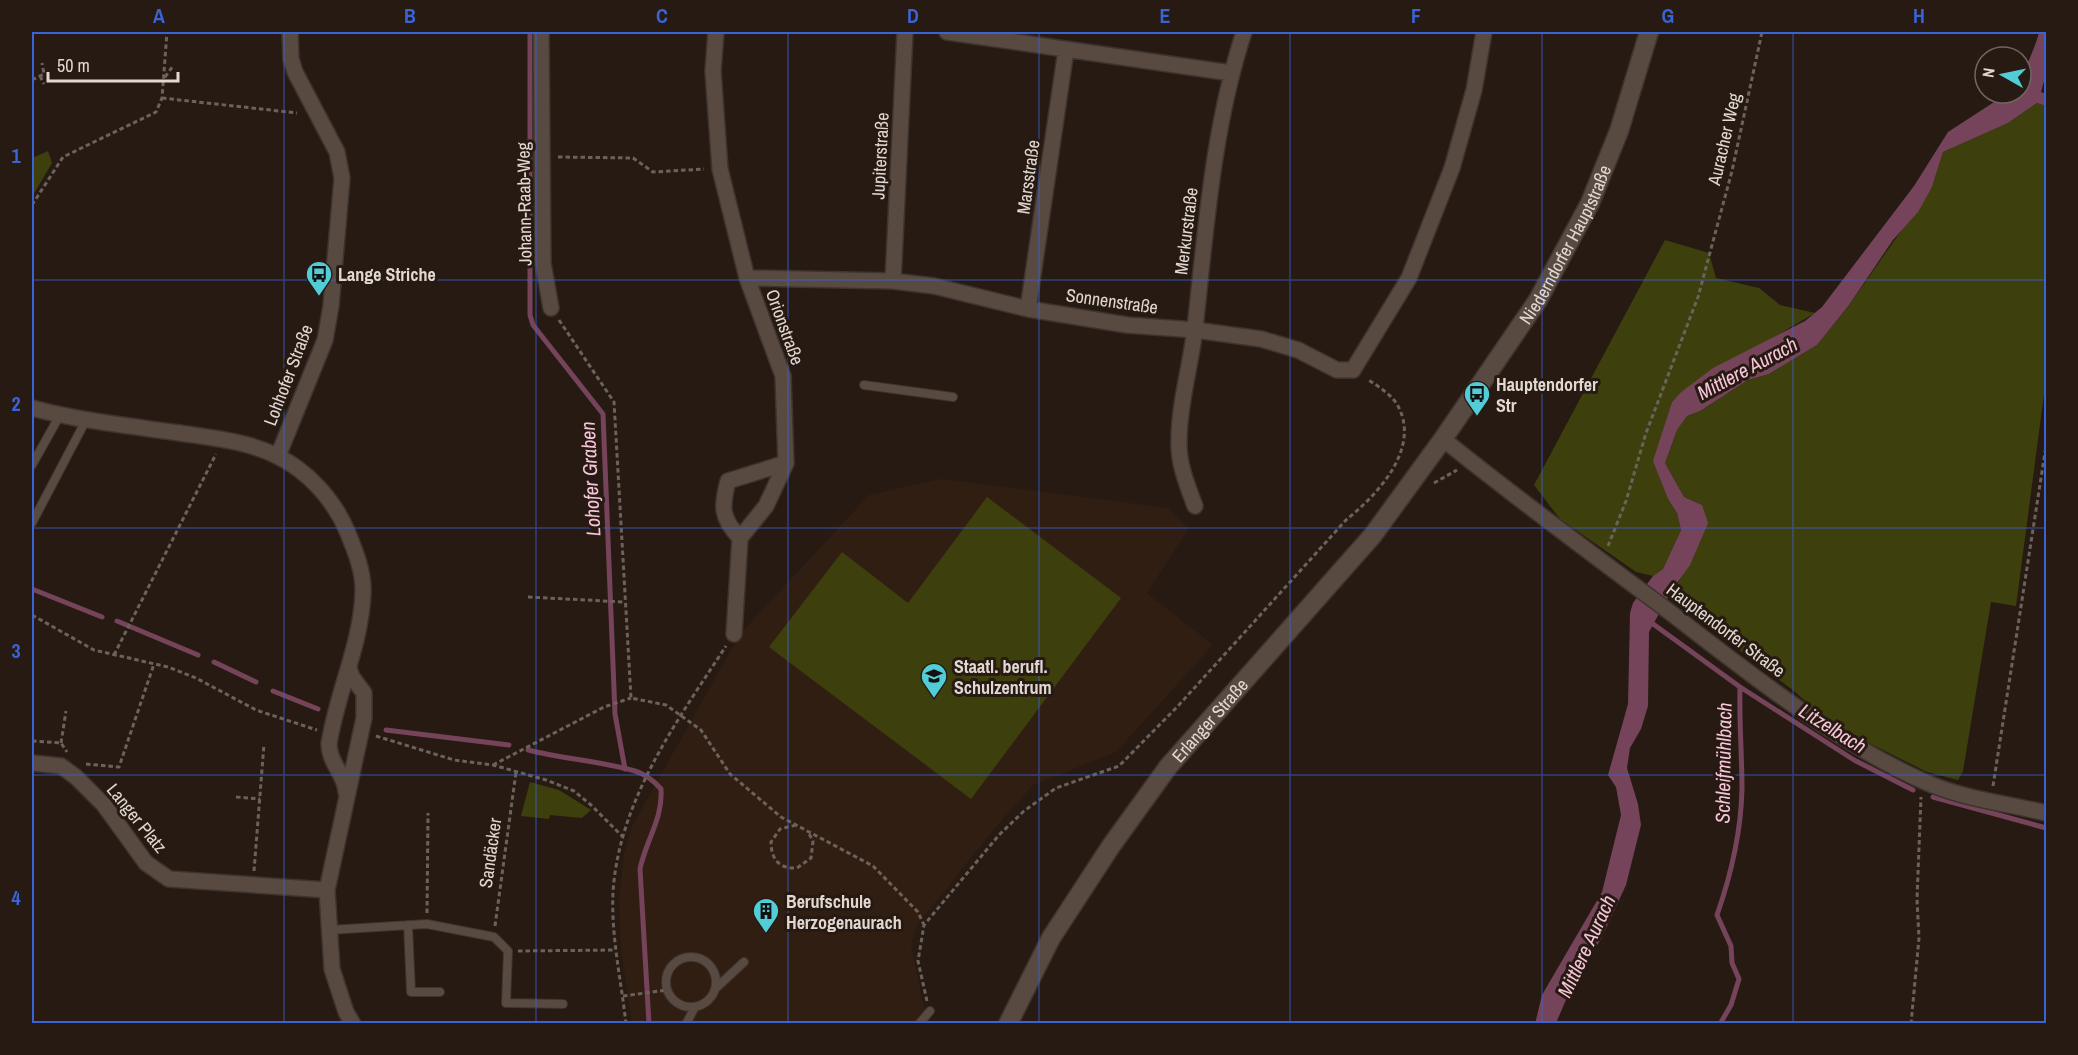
<svg xmlns="http://www.w3.org/2000/svg" width="2078" height="1055" font-family="'Archivo Narrow',sans-serif">
  <rect width="100%" height="100%" fill="#261a12"/>
  <path fill="#311e13" d="M941,479l227,29 21,20 -42,65 66,52 -97,107 -83,33 -38,43 -78,97 -6,19 16,79 -295,1 -11,-74 -2,-51 5,-45 8,-28 108,-192 129,-139z"/>
  <path fill="#3d400c" d="M2037,103l9,3v273l-30,227 -25,-4 -28,169 -5,9 -31,-8 -76,-38 -38,-26 -19,-17 -80,-60 -42,-41c22,-26 26,-52 30,-85l-18,-8 -19,-34 12,-33 10,-14 13,-5 48,-31 21,-6 48,-29 32,-40 83,-118 11,-35 65,-29z
    M48,151l4,12 -20,34v-39z
    M1665,240l44,13 7,25 43,10 21,17 35,8 -121,71 -14,9 -8,9 -18,59 14,38 9,14 4,17 -18,39 -10,7 -17,-4 -76,-53 -26,-34z
    M987,497l134,101 -150,201 -202,-152 73,-95 66,51z
    M530,782l29,8 32,20 -9,8 -32,-3 -1,4 -28,-3z"/>
  <path fill="#75445a" d="M2039,32h7v42l-5,18 5,2v12l-9,-3 -29,20 -65,29 -11,35 -14,25 -25,28 -44,65 -32,40 -48,29 -21,6 -48,31 -13,5 -10,14 -12,33 19,34 18,8 6,18 -18,42 -18,25 -23,42 -1,74 -7,23 -11,19 -3,20 11,36 3,21 -15,60 -25,54 -29,47 -16,37 -21,1 7,-29 60,-103 19,-77 -5,-28 -8,-12 20,-71 2,-91 3,-10 20,-27 10,-7 18,-39 -4,-17 -9,-14 -15,-38 19,-59 8,-9 33,-25 92,-47 17,-14 92,-121 34,-54 60,-39h13c0,-23 13,-39 18,-61z"/>
  <g fill="none" stroke-linecap="round" stroke-linejoin="round">
    <path stroke="#75445a" stroke-width="5" d="M530,32v283l3,10 70,89 12,300 10,55
      M32,589l70,28
      M117,621l81,34
      M1649,621l91,66c-1,34 2,68 2,102 -1,43 -11,86 -25,126l14,31 1,17 7,16 -8,26 -11,19
      M214,662l42,20
      M1740,687l114,73 59,30
      M273,691l45,18
      M386,730l123,15
      M528,750c35,9 72,11 107,21 10,3 19,10 26,18 2,30 -15,51 -21,80l9,155
      M1933,797l113,31"/>
    <g stroke="#3d332f" stroke-width="10">
      <path id="service" d="M864,385l89,12
        M32,465l28,-50
        M32,523l54,-103
        M408,925l3,67h29
        M329,930l98,-6 67,13 14,14 -2,52 57,1
        M666 982a25 25 0 1 1 50 0a25 25 0 1 1-50 0Z
        M716,988l28,-26
        M686,1024l9,-17
        M919,1024l11,-13"/>
    </g>
    <g stroke="#3d332f" stroke-width="18">
      <path id="minor" d="M541,32l2,231 8,45
        M716,32l-3,39 7,98 27,109 146,3 41,5 94,23 99,16 68,5 66,9 37,11 39,20h16l56,-92 43,-110 22,-78 10,-58
        M947,32l284,41
        M893,281l12,-249
        M1028,309l38,-259
        M32,408c48,13 98,18 148,25 33,5 67,8 97,23 31,15 57,44 70,75 8,19 17,41 16,62 -2,52 -26,99 -34,151 0,19 16,30 17,48
        M1443,439c73,59 149,115 224,171 81,62 163,129 256,171 39,18 83,22 123,32
        M278,456l47,-116 6,-34 11,-128 -5,-26 -42,-80 -4,-13 -1,-27
        M1195,506c-8,-21 -17,-43 -16,-66 0,-37 12,-75 16,-112 11,-100 18,-201 49,-296
        M740,538c-19,-20 -19,-31 -12,-57l58,-18
        M734,634l6,-96 26,-32 20,-43 -3,-87 -36,-98
        M349,668l3,9 12,16v25l-37,172 5,79 14,43 7,12
        M32,763l29,3 15,11 28,28 42,58 23,16 158,11"/>
    </g>
    <g stroke="#3d332f" stroke-width="21">
      <g id="tertiary">
        <path id="s1" d="M1008,1024l43,-86 60,-92 57,-79 205,-232 70,-96 95,-139 52,-97 29,-72 30,-99"/>
      </g>
    </g>
    <path stroke="#6d625b" stroke-width="3" stroke-dasharray="4.5 3" stroke-linecap="butt" d="M40,76l4,8
      M165,77l8,-11
      M32,80l12,-6 -2,-11
      M32,88v2
      M162,98l135,15
      M558,157l75,1 20,14 51,-3
      M32,205l31,-48 93,-45 6,-14 5,-66
      M559,320l55,82 17,296 35,7 35,25 29,44 51,43 92,49 45,46 6,13
      M1434,483l23,-13
      M1608,546l18,-45 20,-68 52,-136 34,-126 30,-139
      M528,597l96,5
      M32,615l62,35 74,17 28,11 60,32 61,20
      M114,655l102,-201
      M376,736l78,24 39,5 53,15 28,11 17,14 31,31
      M32,741l29,2 6,9
      M61,743l5,-32
      M86,764l33,3 35,-103
      M493,765l111,-58 27,-9
      M1993,786l53,-340
      M236,797l24,2
      M796,825l-16,4 -9,13c0,17 8,27 26,26l14,-10 2,-17 -5,-9
      M254,871l10,-127
      M427,913l1,-100
      M495,926l21,-154
      M518,951l96,-1
      M623,996l44,-6
      M927,1001l-9,-40 6,-36 75,-90 25,-24 32,-23 63,-22 59,-60 168,-186c31,-25 75,-71 52,-114 -6,-11 -20,-20 -31,-27
      M626,1024c-5,-45 -15,-87 -13,-132 6,-92 64,-171 113,-246
      M1911,1024l8,-86 -2,-39 4,-102"/>
    <use href="#service" stroke="#584941" stroke-width="8"/>
    <use href="#minor" stroke="#584941" stroke-width="15"/>
    <use href="#tertiary" stroke="#584941" stroke-width="18"/>
  </g>
  <path fill="none" stroke="#3a63d7" stroke-width="1.5" stroke-opacity="0.55" d="M284,32v992M536,32v992M788,32v992M1039,32v992M1290,32v992M1542,32v992M1793,32v992M32,280h2014M32,528h2014M32,775h2014"/>
  <defs>
    <g id="bus-pin" transform="scale(1.35)"><path d="M0 17L-7.5 6A9.5 9.5 0 1 1 7.5 6Z" fill="#52ccd6" stroke="#261a12"/><path d="M-5-6H5V4H4V6H2V4H-2V6H-4V4H-5ZM-3.5-4V0h7V-4ZM-3.5 1.2v1.5H-2V1.2ZM2 1.2v1.5H3.5V1.2Z" fill="#111"/></g>
    <g id="school-pin" transform="scale(1.35)"><path d="M0 17L-7.5 6A9.5 9.5 0 1 1 7.5 6Z" fill="#52ccd6" stroke="#261a12"/><path d="M0-5L7-2L0 1L-7-2ZM-4 1L0 2.5L4 1V4Q0 6-4 4Z" fill="#111"/></g>
    <g id="building-pin" transform="scale(1.35)"><path d="M0 17L-7.5 6A9.5 9.5 0 1 1 7.5 6Z" fill="#52ccd6" stroke="#261a12"/><path d="M-4-6H4V6H1V3H-1V6H-4ZM-2.5-4.3h1.7v1.8h-1.7ZM.8-4.3h1.7v1.8H.8ZM-2.5-1h1.7V.8h-1.7ZM.8-1h1.7V.8H.8Z" fill="#111"/></g>
  </defs>
  <g fill-rule="evenodd">
    <use href="#bus-pin" x="319" y="274"/>
    <use href="#bus-pin" x="1477" y="394"/>
    <use href="#school-pin" x="934" y="676"/>
    <use href="#building-pin" x="766" y="911"/>
  </g>
  <g text-anchor="middle" dominant-baseline="central" stroke-width="6" stroke-linejoin="round" paint-order="stroke">
    <g font-size="18" fill="#e1d8d3" stroke="#261a12">
      <text transform="translate(1724 139) rotate(-77)">Auracher Weg</text>
      <text transform="translate(880 156) rotate(-87)">Jupiterstraße</text>
      <text transform="translate(1028 177) rotate(-82)">Marsstraße</text>
      <text transform="translate(524 204) rotate(-91)">Johann-Raab-Weg</text>
      <text transform="translate(1186 231) rotate(-83)">Merkurstraße</text>
      <text stroke="none"><textPath href="#s1" startOffset="962">Niederndorfer Hauptstraße</textPath></text>
      <text transform="translate(1112 301) rotate(8)">Sonnenstraße</text>
      <text transform="translate(785 327) rotate(70)">Orionstraße</text>
      <text transform="translate(288 375) rotate(-69)">Lohhofer Straße</text>
      <text transform="translate(1726 630) rotate(37)">Hauptendorfer Straße</text>
      <text stroke="none"><textPath href="#s1" startOffset="366">Erlanger Straße</textPath></text>
      <text transform="translate(137 818) rotate(51)">Langer Platz</text>
      <text transform="translate(490 853) rotate(-82)">Sandäcker</text>
    </g>
    <g font-size="18" font-weight="bold" fill="#e1d8d3" stroke="#261a12" text-anchor="start">
      <text x="338" y="274">Lange Striche</text>
      <text x="1496" y="384">Hauptendorfer<tspan x="1496" dy="21">Str</tspan></text>
      <text x="954" y="666">Staatl. berufl.<tspan x="954" dy="21">Schulzentrum</tspan></text>
      <text x="786" y="901">Berufschule<tspan x="786" dy="21">Herzogenaurach</tspan></text>
    </g>
    <g font-size="20" font-style="italic" fill="#f6c5d9" stroke="#261a12">
      <text transform="translate(1747 368) rotate(-28)">Mittlere Aurach</text>
      <text transform="translate(590 479) rotate(-93)">Lohofer Graben</text>
      <text transform="translate(1833 728) rotate(32)">Litzelbach</text>
      <text transform="translate(1723 763) rotate(-89)">Schleifmühlbach</text>
      <text transform="translate(1586 946) rotate(-65)">Mittlere Aurach</text>
    </g>
  </g>
  <rect width="2078" height="1055" fill="none" stroke="#261a12" stroke-width="66"/>
  <g transform="translate(2003 75) rotate(279)"><circle r="28" fill="#261a12" stroke="#71665f" stroke-width="1.5"/>
  <path d="M0-4.5L10 22L0 15L-10 22Z" fill="#52ccd6"/>
  <text y="-9" font-size="16" font-weight="bold" text-anchor="middle" fill="#e1d8d3">N</text>
  </g>
  <path d="M48 72v9h130v-9" fill="none" stroke="#e1d8d3" stroke-width="3"/>
  <text x="57" y="72" font-size="18" fill="#e1d8d3" stroke="#261a12" stroke-width="4.5" paint-order="stroke">50 m</text>
  <rect x="33" y="33" width="2012" height="989" fill="none" stroke="#3a63d7" stroke-width="2"/>
  <g font-size="20" text-anchor="middle" font-weight="bold" fill="#3a63d7">
    <text x="159" y="23">A</text>
    <text x="410" y="23">B</text>
    <text x="662" y="23">C</text>
    <text x="913" y="23">D</text>
    <text x="1165" y="23">E</text>
    <text x="1416" y="23">F</text>
    <text x="1668" y="23">G</text>
    <text x="1919" y="23">H</text>
    <text x="16" y="163">1</text>
    <text x="16" y="411">2</text>
    <text x="16" y="658">3</text>
    <text x="16" y="905">4</text>
  </g>
</svg>
